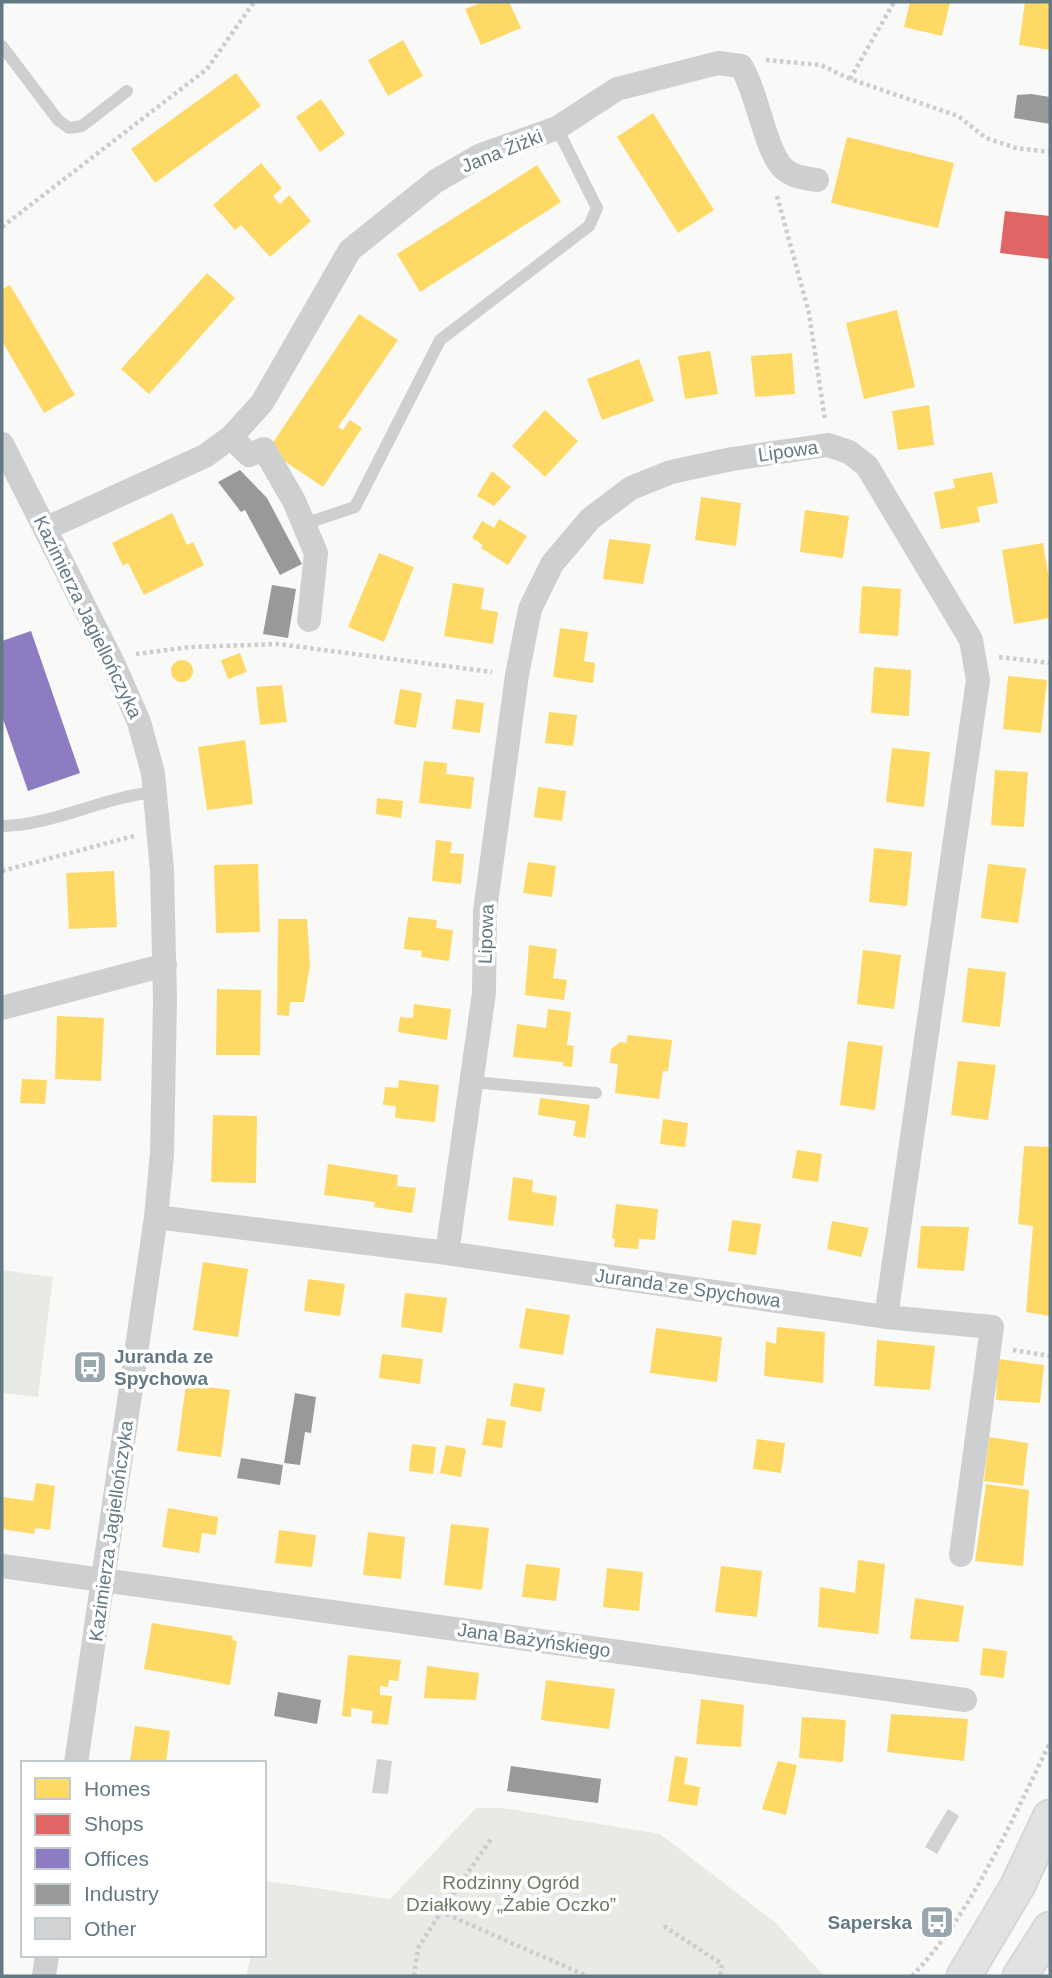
<svg xmlns="http://www.w3.org/2000/svg" width="1052" height="1978" font-family="Arial,sans-serif">
  <rect width="100%" height="100%" fill="#f9f9f8"/>
  <path fill="#e8ebe5" d="M2,1270l51,7 -15,120 -36,-4z
    M476,1808h27l157,26 116,89 48,53h-578l5,-21h13l3,-74 123,18z"/>
  <path fill="#ffd966" d="M483,2h26l12,26 -40,17 -16,-36z
    M910,2h40l-8,34 -38,-9z
    M1025,2h25v48l-31,-5z
    M403,40l20,36 -35,20 -20,-36z
    M236,73l25,33 -106,77 -24,-34z
    M321,99l24,35 -25,18 -24,-35z
    M653,113l61,97 -36,23 -61,-96z
    M847,137l107,26 -16,65 -107,-25z
    M261,163l21,25 -9,8 7,8 9,-9 22,26 -41,36 -29,-32 -6,5 -22,-25z
    M537,165l24,37 -141,90 -23,-38z
    M207,273l28,25 -86,96 -28,-25z
    M10,285l65,110 -31,18 -42,-72v-52z
    M897,310l18,77 -51,12 -18,-76z
    M359,314l39,26 -60,87 5,3 7,-10 12,8 -39,59 -55,-37z
    M710,351l8,43 -33,5 -7,-43z
    M792,353l3,41 -40,3 -4,-41z
    M639,359l15,42 -52,19 -15,-41z
    M929,405l5,40 -36,5 -6,-39z
    M545,410l33,31 -33,36 -33,-31z
    M492,471l19,16 -17,19 -17,-10z
    M992,472l6,31 -21,4 3,15 -39,7 -7,-37 21,-4 -2,-9z
    M701,497l40,6 -5,43 -41,-6z
    M805,510l44,6 -6,42 -43,-6z
    M172,513l15,32 6,-3 11,23 -60,30 -16,-32 -5,3 -11,-23z
    M499,519l28,17 -19,29 -27,-17 2,-3 -11,-7 10,-17 12,7z
    M609,539l42,5 -8,40 -40,-5z
    M1043,543l7,42v33l-36,6 -12,-74z
    M379,553l35,14 -30,75 -36,-15z
    M453,583l31,5 -3,21 17,3 -5,32 -49,-8z
    M862,586l39,3 -3,47 -39,-3z
    M560,628l28,4 -4,29 11,2 -2,20 -40,-6z
    M240,653l7,19 -19,7 -7,-19z
    M171 671a11 11 0 1 1 22 0a11 11 0 1 1-22 0Z
    M874,667l37,3 -2,46 -38,-3z
    M1008,676l39,4 -6,53 -38,-4z
    M282,685l5,37 -27,3 -4,-38z
    M400,689l22,4 -6,35 -22,-4z
    M456,699l28,4 -4,30 -28,-4z
    M549,712l28,3 -4,31 -28,-3z
    M245,740l8,64 -46,6 -9,-63z
    M892,748l38,4 -6,55 -38,-5z
    M424,761l23,2 -1,11 28,3 -3,32 -52,-6z
    M995,770l33,2 -4,55 -33,-2z
    M538,787l28,4 -4,30 -28,-4z
    M377,798l26,3 -2,17 -25,-4z
    M436,840l16,2 -2,11 14,1 -3,30 -29,-3z
    M874,848l38,4 -5,54 -38,-4z
    M528,862l28,4 -4,31 -29,-4z
    M258,864l2,68 -44,1 -2,-68z
    M988,864l38,4 -8,55 -37,-5z
    M114,871l3,56 -48,2 -3,-56z
    M408,917l29,3 -1,8 17,2 -4,31 -28,-4 1,-6 -18,-2z
    M278,919h29l3,45 -6,38h-14l-1,14 -12,-1z
    M529,945l28,4 -4,29 14,2 -3,20 -39,-5z
    M863,950l38,5 -7,54 -37,-5z
    M968,968l38,4 -6,55 -38,-5z
    M217,989l44,1 -1,65h-44z
    M414,1004l37,5 -4,31 -49,-8 2,-15 13,1z
    M548,1009l23,3 -4,33 7,1 -2,21 -9,-1v-4l-50,-5 4,-33 29,4z
    M57,1016l47,2 -3,63 -46,-2z
    M628,1035l44,5 -4,31h-5l-4,28 -44,-6 3,-29 -8,-1 1,-14 9,-7 6,1z
    M848,1041l35,5 -8,64 -35,-5z
    M958,1061l38,4 -8,55 -37,-5z
    M22,1079l25,1 -2,24 -25,-1z
    M399,1080l40,5 -4,37 -40,-4 1,-12 -13,-1 2,-18 13,1z
    M540,1098l50,7 -5,33 -12,-2 3,-15 -38,-6z
    M213,1115l44,1 -1,67 -45,-1z
    M663,1119l25,4 -3,24 -25,-3z
    M1024,1146l26,1v169l-24,-4 7,-86 -15,-2z
    M797,1150l25,4 -4,28 -26,-4z
    M328,1164l70,11 -1,11 19,2 -4,25 -38,-6 1,-5 -51,-7z
    M513,1177l20,3 -1,12 25,4 -4,30 -45,-6z
    M616,1204l42,5 -3,31 -16,-1 -1,10 -24,-2 1,-8 -3,-1z
    M732,1220l29,4 -5,31 -28,-4z
    M832,1221l37,7 -8,29 -34,-8z
    M921,1226l48,1 -5,44 -47,-3z
    M203,1262l45,7 -10,68 -45,-7z
    M308,1279l37,5 -5,32 -36,-5z
    M405,1293l42,5 -5,35 -41,-6z
    M526,1308l44,7 -7,40 -44,-7z
    M777,1327l48,5 -2,51 -59,-7 2,-35 10,3z
    M656,1328l66,9 -5,45 -67,-9z
    M877,1340l58,6 -5,44 -56,-4z
    M382,1354l41,5 -3,25 -41,-6z
    M998,1359l46,6 -4,38 -44,-3z
    M514,1383l31,5 -4,24 -31,-6z
    M186,1384l44,6 -9,67 -44,-6z
    M487,1418l19,3 -4,27 -20,-3z
    M989,1437l39,6 -5,43 -39,-5z
    M757,1439l28,4 -4,30 -28,-4z
    M412,1444l24,3 -3,27 -24,-3z
    M446,1445l20,4 -5,28 -21,-4z
    M36,1483l19,3 -5,44 -15,-2 -1,6 -32,-5v-32l31,4z
    M986,1484l43,6 -6,76 -48,-5z
    M168,1508l50,9 -2,18 -14,-2 -3,20 -37,-6z
    M451,1524l38,4 -7,62 -38,-5z
    M279,1530l37,5 -4,32 -37,-4z
    M368,1532l37,5 -4,42 -38,-4z
    M858,1560l27,4 -7,70 -60,-7 2,-40 35,6z
    M526,1564l34,4 -4,33 -34,-4z
    M721,1566l41,5 -5,46 -42,-5z
    M607,1568l36,4 -4,39 -36,-4z
    M915,1598l49,8 -6,36 -48,-3z
    M152,1623l81,13 -1,4 5,1 -7,44 -86,-16z
    M983,1648l24,3 -3,27 -24,-3z
    M348,1655l53,5 -3,21 -9,-1 -1,7 -8,-1v9l12,1 -4,29 -17,-2 2,-12 -22,-3v9l-9,-1z
    M427,1666l52,7 -3,27 -52,-2z
    M546,1680l69,9 -6,40 -68,-9z
    M701,1699l43,6 -3,42 -45,-3z
    M891,1714l77,5 -4,42 -77,-9z
    M802,1717l44,3 -3,42 -44,-4z
    M135,1726l35,5 -4,32 -36,-2z
    M675,1756l13,2 -4,26 16,3 -3,19 -29,-5z
    M778,1761l19,4 -11,50 -24,-6z"/>
  <path fill="#e06666" d="M1005,211l45,5v43l-50,-6z"/>
  <path fill="#8e7cc3" d="M31,631l49,142 -52,18 -26,-75v-75z"/>
  <path fill="#999" d="M1031,94l19,3v27l-36,-6 3,-23z
    M240,470l27,28 35,66 -22,11 -35,-65 -4,2 -23,-30z
    M272,585l24,4 -8,49 -25,-4z
    M295,1393l21,4 -5,36 -6,-1 -5,33 -16,-2z
    M241,1458l42,7 -3,20 -43,-7z
    M278,1692l43,8 -4,24 -43,-8z
    M511,1766l90,13 -3,24 -91,-12z"/>
  <path fill="#d0d2d3" d="M377,1759l15,2 -4,33 -16,-1z
    M948,1809l11,7 -22,38 -12,-7z"/>
  <g fill="none" stroke-linecap="round" stroke-linejoin="round">
    <g stroke="#d6d7d8" stroke-width="37">
      <path id="secondary" d="M964,1976l53,-89 33,-70
        M1020,1976l30,-47"/>
    </g>
    <path stroke="#cccdce" stroke-width="4.5" stroke-dasharray="3.5 3.5" stroke-linecap="butt" d="M766,60l55,5 29,14 108,37 28,22 30,10 34,4
      M850,79l44,-77
      M777,196l32,117 16,107
      M2,227l205,-158 47,-67
      M136,654l55,-7 87,-3 214,28
      M999,657l51,6
      M2,871l132,-35
      M1013,1350l37,6
      M441,1912l50,-73
      M664,1926l58,38 -2,12
      M414,1976l4,-28 23,-36 146,64
      M912,1976c60,-62 99,-155 138,-233"/>
    <path stroke="#cecfd0" stroke-width="12" d="M2,46l56,74 11,8 13,-2 45,-35
      M304,524l51,-17 85,-167 149,-114 8,-18 -40,-80
      M2,826c52,-1 101,-29 153,-34
      M472,1082l124,11"/>
    <path stroke="#cecfd0" stroke-width="24" d="M231,437l18,18 15,-6 30,52 22,52 -7,67
      M2,444l112,221 25,57 14,51 9,97 3,131 -3,153 -6,63 -80,546
      M47,528l158,-72 26,-19 31,-34 88,-153 86,-69 45,-26 76,-27 60,-39 101,-26 23,3c17,28 23,80 41,101 9,10 23,11 35,13
      M2,1008l163,-43
      M156,1217l291,36 439,64 106,10 -31,228
      M447,1253l37,-260 1,-82 32,-236 13,-66 22,-45 38,-45 41,-31 40,-16 61,-13 96,-14 21,7 18,14 104,174 7,40 -92,637
      M2,1566l963,134
      M44,1976l3,-21"/>
    <use href="#secondary" stroke="#e1e2e2" stroke-width="33"/>
  </g>
  <defs>
    <g id="bus-square" transform="scale(1.75)"><rect x="-9" y="-9" width="18" height="18" rx="4" fill="#98a6ad" stroke="#fff"/><path d="M-5-6H5V4H4V6H2V4H-2V6H-4V4H-5ZM-3.5-4V0h7V-4ZM-3.5 1.2v1.5H-2V1.2ZM2 1.2v1.5H3.5V1.2Z" fill="#fff"/></g>
  </defs>
  <g fill-rule="evenodd">
    <use href="#bus-square" x="90" y="1367"/>
    <use href="#bus-square" x="937" y="1922"/>
  </g>
  <g text-anchor="middle" dominant-baseline="central" stroke-width="7" stroke-linejoin="round" paint-order="stroke">
    <g font-size="19" fill="#637a85" stroke="#fff">
      <text transform="translate(502 151) rotate(-22)">Jana Żiżki</text>
      <text transform="translate(788 451) rotate(-8)">Lipowa</text>
      <text transform="translate(88 617) rotate(64)">Kazimierza Jagiellończyka</text>
      <text transform="translate(486 934) rotate(-88)">Lipowa</text>
      <text transform="translate(688 1288) rotate(8)">Juranda ze Spychowa</text>
      <text transform="translate(111 1531) rotate(-82)">Kazimierza Jagiellończyka</text>
      <text transform="translate(534 1640) rotate(8)">Jana Bażyńskiego</text>
    </g>
    <g font-size="19" font-weight="bold" fill="#637a85" stroke="#fff" text-anchor="start">
      <text x="114" y="1356">Juranda ze<tspan x="114" dy="22">Spychowa</tspan></text>
      <text x="912" y="1922" text-anchor="end">Saperska</text>
    </g>
    <g font-size="19" fill="#6b7b62" stroke="#fff">
      <text x="511" y="1882">Rodzinny Ogród<tspan x="511" dy="22">Działkowy „Żabie Oczko”</tspan></text>
    </g>
  </g>
  <rect width="1052" height="1978" fill="none" stroke="#637a85" stroke-width="7"/>
  <rect x="21" y="1761" width="245" height="196" fill="#ffffff" stroke="#c1cace" stroke-width="2"/>
  <rect x="35" y="1778" width="35" height="21" fill="#ffd966" stroke="#c1cace" stroke-width="2"/>
  <text x="84" y="1796" font-size="21" fill="#637a85">Homes</text>
  <rect x="35" y="1814" width="35" height="21" fill="#e06666" stroke="#c1cace" stroke-width="2"/>
  <text x="84" y="1831" font-size="21" fill="#637a85">Shops</text>
  <rect x="35" y="1848" width="35" height="21" fill="#8e7cc3" stroke="#c1cace" stroke-width="2"/>
  <text x="84" y="1866" font-size="21" fill="#637a85">Offices</text>
  <rect x="35" y="1884" width="35" height="21" fill="#999999" stroke="#c1cace" stroke-width="2"/>
  <text x="84" y="1901" font-size="21" fill="#637a85">Industry</text>
  <rect x="35" y="1918" width="35" height="21" fill="#d0d2d3" stroke="#c1cace" stroke-width="2"/>
  <text x="84" y="1936" font-size="21" fill="#637a85">Other</text>
</svg>
